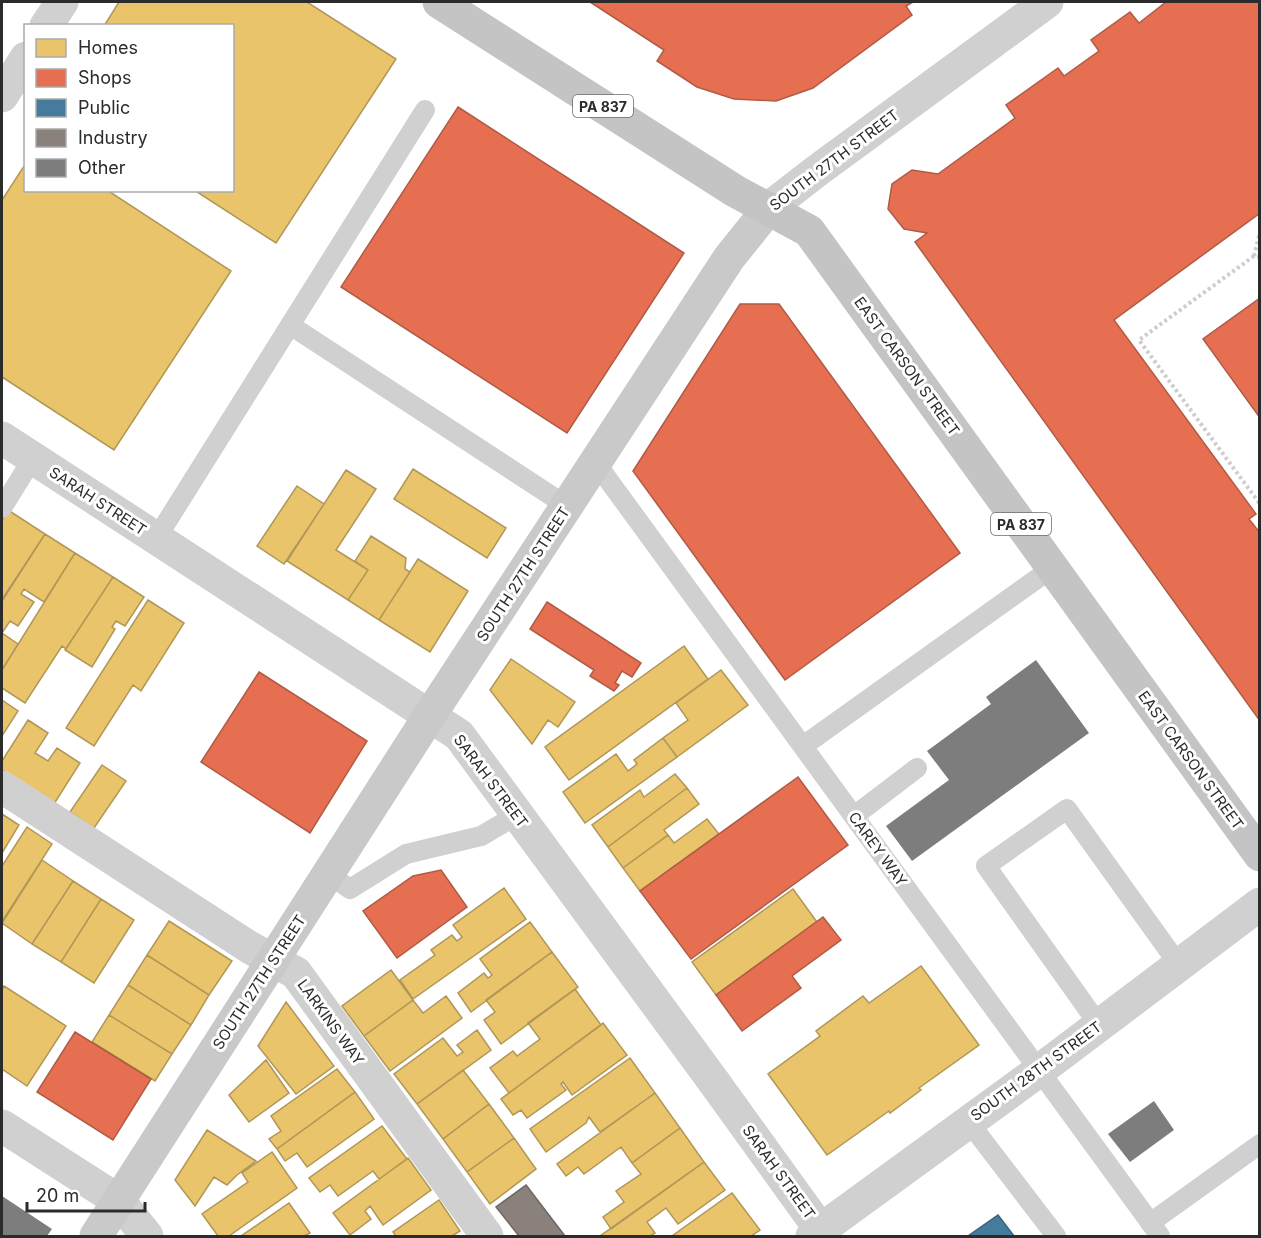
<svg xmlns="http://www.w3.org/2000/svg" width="1261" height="1238" font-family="Inter,sans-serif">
  <rect width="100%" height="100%" fill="#fff"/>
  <path fill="#e9c46a" stroke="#b09657" stroke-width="1.5" d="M119,2h188l89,57 -120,184 -82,-53h38v-164h-128z
    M26,163v27h81l124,81 -117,179 -112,-73v-177z
    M413,469l93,59 -19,30 -93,-59z
    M346,470l30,19 -40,61 32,20 -20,30 -61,-39z
    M297,486l27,18 -40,60 -27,-18z
    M8,510l37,24 -42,64 -1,-1v-77z
    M45,534l30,19 -31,49 -20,-13 -3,5 13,8 -16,24 -8,-5 -8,12v-32z
    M371,536l35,22 -1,11 5,3 -31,48 -31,-20 20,-30 -13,-9z
    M75,553l38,24 -47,72 -4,-3 -37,57 -23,-15v-18z
    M418,559l50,32 -38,61 -51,-32z
    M113,577l31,20 -19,29 -9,-5 -4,6 3,2 -23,38 -27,-17z
    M148,600l36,23 -43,68 -8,-6 -39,61 -28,-18z
    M2,633l16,11 -16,26z
    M684,646l24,33 -139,101 -24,-33z
    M511,659l64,43 -17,25 -10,-7 -16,24 -42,-54z
    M721,670l27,35 -71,52 -14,-19 25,-18 -12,-17z
    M2,700l16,11 -16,25z
    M28,720l20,13 -13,20 13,8 9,-13 23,15 -26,41 -52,-34v-9z
    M663,738l14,19 -92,66 -22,-31 53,-38 12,17 9,-7 -3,-4z
    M102,765l24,16 -32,47 -24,-16z
    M675,774l12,14 -79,59 -16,-22 48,-35 4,7z
    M687,788l12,16 -35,26 4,5 -45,33 -15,-21z
    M2,814l17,11 -17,28z
    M707,819l12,15 -79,57 -17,-23 45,-33 6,8z
    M27,827l25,17 -49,76 -1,-1v-53z
    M42,860l31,21 -41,63 -30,-21z
    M73,881l28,18 -40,63 -29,-18z
    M504,888l22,31 -113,80 -13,-19 35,-25 -4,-5 21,-15 5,6 5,-4 -9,-12z
    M793,889l24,33 -101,73 -24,-33z
    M101,899l33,21 -40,63 -33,-21z
    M169,921l63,40 -23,34 -62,-40z
    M530,922l22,30 -81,60 -13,-19 26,-20 4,5 4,-3 -12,-16z
    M552,952l26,35 -77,57 -17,-24 11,-8 -9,-12z
    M147,955l62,40 -18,30 -63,-40z
    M921,966l58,79 -60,43 2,2 -31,23 -1,-2 -62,44 -59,-81 52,-38 -4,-5 47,-35 6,7z
    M391,970l22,30 -49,36 -22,-30z
    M128,985l63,40 -19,29 -63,-39z
    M4,986l62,40 -39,60 -25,-17v-79z
    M575,989l26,36 -92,68 -19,-25 23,-17 4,5 23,-17 -12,-16z
    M446,996l16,22 -72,53 -26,-35 49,-36 10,13z
    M286,1002l48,64 -38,28 -38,-48z
    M109,1015l63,39 -17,27 -63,-39z
    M603,1023l24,32 -55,40 -9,-13 -2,2 5,6 -39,28 -6,-8 -8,5 -12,-16z
    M477,1030l14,20 -74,54 -23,-30 49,-36 14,18 6,-4 -6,-7z
    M630,1058l25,35 -55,39 -11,-15 -3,6 -40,29 -16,-23z
    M266,1060l23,33 -40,29 -20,-27z
    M337,1069l18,23 -78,57 -8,-10 12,-8 -10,-15z
    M463,1070l26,34 -46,35 -26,-35z
    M355,1092l19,27 -67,48 -10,-14 -12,8 -8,-12z
    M655,1093l25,35 -48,35 -11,-16 -37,27 -6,-7 -12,9 -9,-12z
    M489,1104l25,34 -47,34 -24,-33z
    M382,1126l25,33 -28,20 -6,-8 -35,25 -8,-11 -10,7 -11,-14z
    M680,1128l24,34 -93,67 -8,-12 21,-15 -8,-11 25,-17 -9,-11z
    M207,1130l49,31 -19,14 -10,10 -13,-8 -19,29 -20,-26z
    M514,1138l22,31 -46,35 -23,-32z
    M272,1152l25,36 -68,48h-11l-16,-22 46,-32 -6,-9z
    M408,1158l23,32 -48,35 -13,-19 -5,5 6,8 -21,16 -17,-22z
    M704,1162l21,28 -47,34 -12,-16 -19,14 8,11 -5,3h-50z
    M732,1193l28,37 -9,6h-79z
    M439,1200l21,31 -8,5h-56l-3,-4z
    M289,1203l21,30 -6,3h-63z"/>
  <path fill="#e76f51" stroke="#af5b46" stroke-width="1.5" d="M590,2h323l-7,4 6,9 -99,73 -37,13 -42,-2 -37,-12 -40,-26 7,-11z
    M1166,2h94v211l-146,107 142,194 -7,5 11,14v188l-345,-479 12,-9 -23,-4 -16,-20 4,-25 20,-14 26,4 77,-56 -9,-13 52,-37 6,8 35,-25 -8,-11 39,-28 9,11z
    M458,107l226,146 -117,180 -226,-146z
    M1260,298v120l-57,-79z
    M740,304h39l181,249 -175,127 -152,-209z
    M547,602l94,61 -9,14 -10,-6 -7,12 4,2 -5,6 -24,-15 4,-6 -64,-41z
    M259,672l108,69 -57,92 -109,-71z
    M798,777l50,68 -157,114 -51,-68z
    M441,870l26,37 -70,51 -34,-47 50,-35z
    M823,917l18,23 -49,36 9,12 -59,43 -26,-36z
    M75,1032l76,47 -38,61 -76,-48z"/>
  <path fill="#457b9d" stroke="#3d637b" stroke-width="1.5" d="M998,1215l16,21h-46z"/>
  <path fill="#8a817c" stroke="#6e6764" stroke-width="1.5" d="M526,1185l39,51h-46l-23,-29z"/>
  <path fill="#7d7d7d" d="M1036,660l53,73 -177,128 -26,-35 63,-46 -22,-29 64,-47 -5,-7z
    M1154,1101l20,29 -44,32 -22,-28z
    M2,1196l50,33 -5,7h-45z"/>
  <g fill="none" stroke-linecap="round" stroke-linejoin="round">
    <path stroke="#cdcdcd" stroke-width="4" stroke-dasharray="3 3" stroke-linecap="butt" d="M1254,256l6,-24
      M1260,257l-6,-1 -115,84 121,164"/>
    <path stroke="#d0d0d0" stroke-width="20" d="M290,325l277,181
      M596,463l564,773
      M2,508l31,-50
      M156,539l269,-429
      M803,746l249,-178
      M854,816l63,-48
      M328,874l22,15 56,-35 75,-18 36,-21
      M1099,1025l-113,-159 81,-57 112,156
      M968,1121l88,115
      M1150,1223l110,-79"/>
    <path stroke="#d0d0d0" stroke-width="33" d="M46,26l16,-24
      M2,96l24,-38
      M769,208l49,-38 229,-168
      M2,438l457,297 255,347 111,154
      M2,787l247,160 47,26 191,263
      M2,1126l117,75 28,35
      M812,1236l228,-166 220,-166"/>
    <path stroke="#c9c9c9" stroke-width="33" d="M96,1236l334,-521 299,-457 40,-50"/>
    <path stroke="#c4c4c4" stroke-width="33" d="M439,2l296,189 74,40 451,624"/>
  </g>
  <g text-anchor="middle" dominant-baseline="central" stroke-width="6" stroke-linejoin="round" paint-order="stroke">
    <g fill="#fff" stroke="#6b6b6b" stroke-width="1.5">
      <rect x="573" y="95" width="60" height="22" rx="4.5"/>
      <rect x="991" y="513" width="60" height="22" rx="4.5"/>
    </g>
    <g font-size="14" font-weight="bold" fill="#2b2b2b">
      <text x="603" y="106">PA 837</text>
      <text x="1021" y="524">PA 837</text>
    </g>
    <g font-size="15" fill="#2b2b2b" stroke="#fff">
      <text transform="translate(834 160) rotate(-37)">SOUTH 27TH STREET</text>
      <text transform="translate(907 366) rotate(54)">EAST CARSON STREET</text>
      <text transform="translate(98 501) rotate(33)">SARAH STREET</text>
      <text transform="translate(523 574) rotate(-57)">SOUTH 27TH STREET</text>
      <text transform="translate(1191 760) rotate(54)">EAST CARSON STREET</text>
      <text transform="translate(491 781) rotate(53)">SARAH STREET</text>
      <text transform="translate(878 849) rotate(54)">CAREY WAY</text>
      <text transform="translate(259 982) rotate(-57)">SOUTH 27TH STREET</text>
      <text transform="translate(331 1022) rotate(54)">LARKINS WAY</text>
      <text transform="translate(1036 1071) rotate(-36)">SOUTH 28TH STREET</text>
      <text transform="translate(779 1172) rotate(54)">SARAH STREET</text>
    </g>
  </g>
  <rect width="1261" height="1238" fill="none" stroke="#2b2b2b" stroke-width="6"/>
  <rect x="24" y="24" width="210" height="168" fill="#ffffff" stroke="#aaaaaa" stroke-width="1.5"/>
  <rect x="36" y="39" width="30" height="18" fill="#e9c46a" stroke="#aaaaaa" stroke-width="1.5"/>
  <text x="78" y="54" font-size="18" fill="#2b2b2b">Homes</text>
  <rect x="36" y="69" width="30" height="18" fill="#e76f51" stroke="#aaaaaa" stroke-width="1.5"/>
  <text x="78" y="84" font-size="18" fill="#2b2b2b">Shops</text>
  <rect x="36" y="99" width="30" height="18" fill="#457b9d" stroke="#aaaaaa" stroke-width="1.5"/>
  <text x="78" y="114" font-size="18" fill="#2b2b2b">Public</text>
  <rect x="36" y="129" width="30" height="18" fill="#8a817c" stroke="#aaaaaa" stroke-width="1.5"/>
  <text x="78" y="144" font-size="18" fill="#2b2b2b">Industry</text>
  <rect x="36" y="159" width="30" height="18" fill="#7d7d7d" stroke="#aaaaaa" stroke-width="1.5"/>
  <text x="78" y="174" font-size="18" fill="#2b2b2b">Other</text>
  <path d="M27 1202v9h118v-9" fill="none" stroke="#2b2b2b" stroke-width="3"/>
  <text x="36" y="1202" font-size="18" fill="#2b2b2b" stroke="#ffffff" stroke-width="4.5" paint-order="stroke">20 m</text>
</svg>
